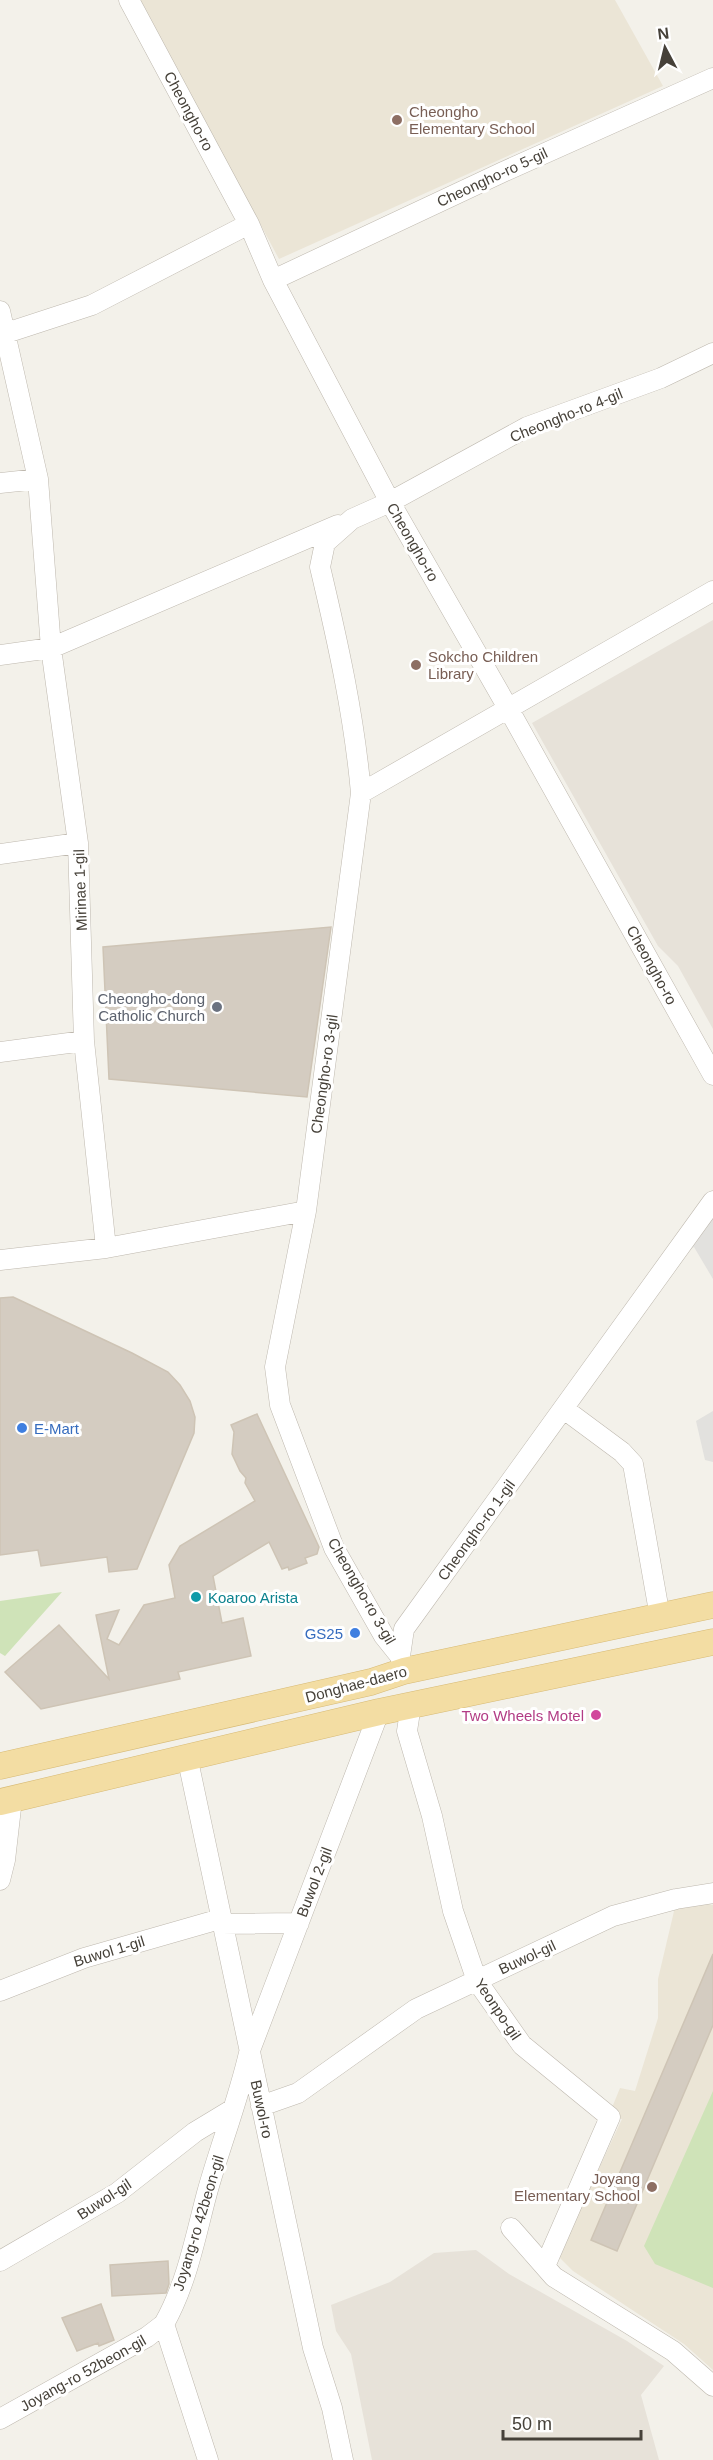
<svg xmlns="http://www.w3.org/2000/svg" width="713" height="2460" font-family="Helvetica,sans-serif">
  <rect width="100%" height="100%" fill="#f3f1ea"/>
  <path fill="#e7e2d9" d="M713,620v409l-35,-63 -20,-20 -126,-223z
    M476,2250l33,24 118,67 37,25 -23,29 18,65h-287l-21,-106 -15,-23 -5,-26 59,-23 44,-29z"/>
  <path fill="#ebe5d6" d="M140,0h475l48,86 -384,173z
    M691,1901l22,4v465l-29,-26 -111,-73 -15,-15 64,-137 -7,-1 -4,-8 9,-22 15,3 23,-73v-39l17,-72z"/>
  <path fill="#cfe3b8" d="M62,1592l-57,64 -5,-3v-52z
    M713,2091v197l-58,-24 -11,-18z"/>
  <path fill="#e2e1de" d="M713,1216v63l-19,-32 -10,5z
    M713,1411v51l-8,-2 -9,-39z"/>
  <path fill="#d4ccc1" stroke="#cec4b5" stroke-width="1.5" d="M331,927l-24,170 -198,-18 -6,-132z
    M13,1297l119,56 36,19 12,13 10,16 5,16 -1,16 -57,136 -28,3 -2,-15 -66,9 -3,-16 -38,5v-257z
    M257,1414l62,133 -2,7 -12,4 2,5 -18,7 -1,-3 -6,2 -13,-27 -56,34 9,47 21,-5 8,38 -73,16 2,7 -139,30 -36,-37 54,-47 50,54 -13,-64 23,-5 -12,29 12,6 25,-40 31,-7 -6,-33 11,-19 75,-45 -10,-18 1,-5 -6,-7 -8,-17 2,-22 -3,-7z
    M713,1954v71l-96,226 -26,-11z
    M168,2261l1,23 -3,9 -54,3 -2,-31z
    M101,2304l13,36 -15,6 -1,-3 -21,8 -15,-33z"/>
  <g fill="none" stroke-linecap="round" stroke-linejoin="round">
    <g stroke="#beb8ae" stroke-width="21">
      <path id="minor" d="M129,0l120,224 24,56 117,222 118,206 205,367
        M273,280l230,-108 210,-94
        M0,311l38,168 13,169 27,195 6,198 22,207
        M0,335l92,-30 157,-81
        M0,483l38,-4
        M0,655l51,-7 287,-123
        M361,793l352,-202
        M0,854l78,-11
        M0,1052l84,-11
        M0,1260l106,-12 200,-37
        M564,1409l58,43 11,12 27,153
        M400,1656l4,-27 309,-428
        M404,1671l-4,-15 -16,-20 -50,-88 -54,-143 -5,-38 31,-156 55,-418c-7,-78 -23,-150 -41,-226l5,-24 27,-24 38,-17 137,-75 134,-49 52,-25
        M411,1705l-4,26 25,85 21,95 24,70 45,64 88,72 -65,149
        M187,1756l126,592 19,60 11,52
        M0,1880l5,-20 7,-61
        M222,1924l77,-1
        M0,1991l84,-33 136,-39
        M261,2106l37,-13 118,-84 197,-93 63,-17 37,-6
        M511,2228l43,49 119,74 40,35
        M0,2261l117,-68 78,-61 38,-23
        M0,2419l147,-82 17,-13
        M208,2460l-44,-136c23,-41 31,-86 43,-131 13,-47 31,-92 42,-140l130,-341"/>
    </g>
    <g stroke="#d7ba75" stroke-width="27">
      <path id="major" d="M0,1766l371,-84 33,-11 309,-66
        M0,1802l379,-90 334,-70"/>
    </g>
    <use href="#minor" stroke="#fff" stroke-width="20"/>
    <use href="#major" stroke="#f3dda3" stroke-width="26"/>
  </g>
  <g fill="#8d6e63" stroke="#fff" stroke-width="2">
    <circle cx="397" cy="120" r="6"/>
    <circle cx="416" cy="665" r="6"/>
    <circle cx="652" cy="2187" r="6"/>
  </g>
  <circle fill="#6b7280" stroke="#fff" stroke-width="2" cx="217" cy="1007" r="6"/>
  <g fill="#3f7fe0" stroke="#fff" stroke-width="2">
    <circle cx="22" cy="1428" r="6"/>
    <circle cx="355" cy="1633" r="6"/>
  </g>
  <circle fill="#0f9aa8" stroke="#fff" stroke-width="2" cx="196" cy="1597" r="6"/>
  <circle fill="#d1479c" stroke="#fff" stroke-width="2" cx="596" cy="1715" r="6"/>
  <g text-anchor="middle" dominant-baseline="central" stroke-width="6" stroke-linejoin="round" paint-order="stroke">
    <g font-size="15" fill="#464139" stroke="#fff">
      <text transform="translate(189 111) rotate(62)">Cheongho-ro</text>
      <text transform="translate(492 177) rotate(-25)">Cheongho-ro 5-gil</text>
      <text transform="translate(566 415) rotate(-22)">Cheongho-ro 4-gil</text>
      <text transform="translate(413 542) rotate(60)">Cheongho-ro</text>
      <text transform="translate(80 890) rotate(-92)">Mirinae 1-gil</text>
      <text transform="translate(652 965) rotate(61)">Cheongho-ro</text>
      <text transform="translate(324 1074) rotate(-82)">Cheongho-ro 3-gil</text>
      <text transform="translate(476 1530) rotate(-54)">Cheongho-ro 1-gil</text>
      <text transform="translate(362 1591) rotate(60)">Cheongho-ro 3-gil</text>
      <text transform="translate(356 1684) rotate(-15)">Donghae-daero</text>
      <text transform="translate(314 1882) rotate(-69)">Buwol 2-gil</text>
      <text transform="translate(109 1951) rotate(-17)">Buwol 1-gil</text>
      <text transform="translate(527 1957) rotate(-25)">Buwol-gil</text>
      <text transform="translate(498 2009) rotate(56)">Yeonpo-gil</text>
      <text transform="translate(262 2109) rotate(78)">Buwol-ro</text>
      <text transform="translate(104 2199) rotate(-33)">Buwol-gil</text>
      <text transform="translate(198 2223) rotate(-73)">Joyang-ro 42beon-gil</text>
      <text transform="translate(83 2373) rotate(-29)">Joyang-ro 52beon-gil</text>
    </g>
    <g font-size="15" fill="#785e54" stroke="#fff" text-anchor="start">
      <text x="409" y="111">Cheongho<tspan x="409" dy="17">Elementary School</tspan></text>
      <text x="428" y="656">Sokcho Children<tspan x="428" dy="17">Library</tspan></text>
      <text x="640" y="2178" text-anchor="end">Joyang<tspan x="640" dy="17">Elementary School</tspan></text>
    </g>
    <g font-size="15" fill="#5b616d" stroke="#fff" text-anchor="end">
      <text x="205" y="998">Cheongho-dong<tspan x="205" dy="17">Catholic Church</tspan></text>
    </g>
    <g font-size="15" fill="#366cbe" stroke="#fff" text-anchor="start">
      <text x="34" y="1428">E-Mart</text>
      <text x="343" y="1633" text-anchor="end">GS25</text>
    </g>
    <g font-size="15" fill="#0d838f" stroke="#fff" text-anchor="start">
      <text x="208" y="1597">Koaroo Arista</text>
    </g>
    <g font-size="15" fill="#b23c85" stroke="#fff" text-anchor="end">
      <text x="584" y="1715">Two Wheels Motel</text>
    </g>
  </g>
  <g transform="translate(665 48) rotate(353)" stroke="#ffffff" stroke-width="4.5" paint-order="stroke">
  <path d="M0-4.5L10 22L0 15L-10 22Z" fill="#464139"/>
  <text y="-9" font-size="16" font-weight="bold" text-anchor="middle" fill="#464139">N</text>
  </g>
  <path d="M503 2430v9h138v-9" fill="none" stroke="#464139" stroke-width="3"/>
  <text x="512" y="2430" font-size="18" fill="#464139" stroke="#ffffff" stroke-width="4.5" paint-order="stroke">50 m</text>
</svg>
